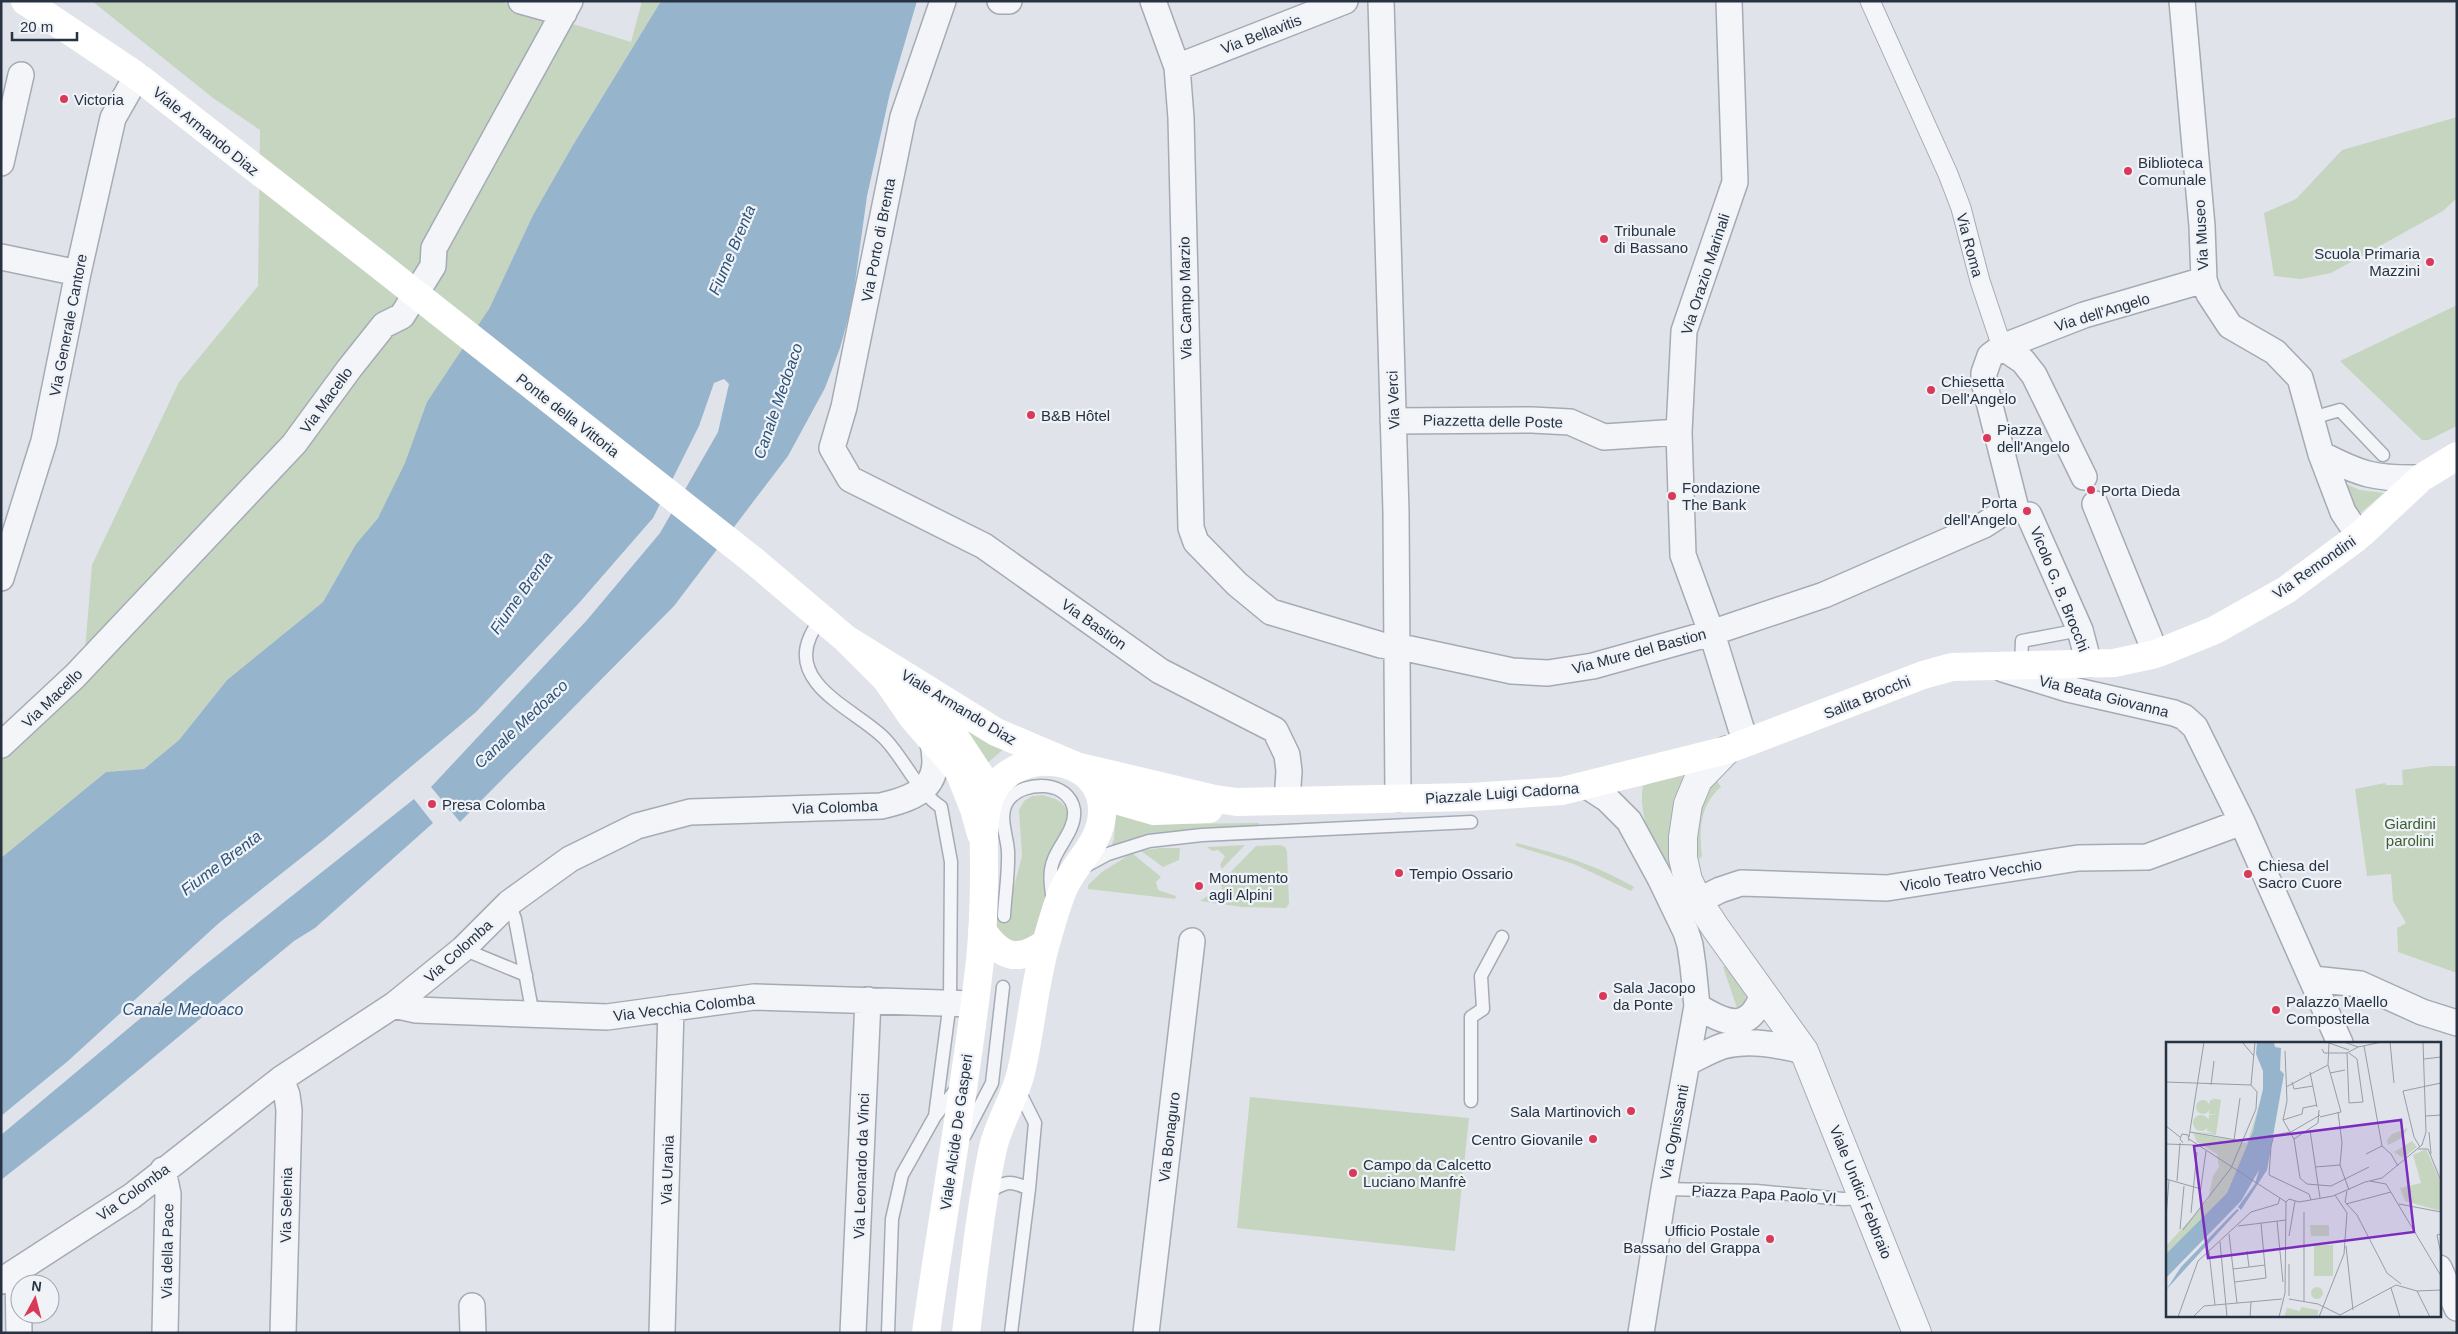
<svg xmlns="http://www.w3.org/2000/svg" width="2458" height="1334" font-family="Arial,sans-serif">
  <rect width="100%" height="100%" fill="#e0e4ea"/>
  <path fill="#c6d5c0" d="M92,1h407l132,41 11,-41h19l-88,144 -40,70 -44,94 -111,209 -22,26 -33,58 -96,78 -48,60 -35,29 -38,3 -105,86v-132l84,-76 7,-85 87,-183 79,-96 2,-156 -47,-32z
    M2457,117v81l-14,13 -112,62 -30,6 -27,-3 -10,-63 32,-14 46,-49z
    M2457,305v121l-28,14h-7l-82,-79z
    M2337,480l23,10 24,3 -28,24z
    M954,717l52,30 -21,18z
    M2432,766h25v207l-59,-21 -1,-24 9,-5 -13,-22 -2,-27 -24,2 -12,-87 30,-6 1,2h17l-1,-15z
    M1685,770l-1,17 -5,106c-16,-31 -43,-71 -36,-107z
    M1717,781l4,6c-21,18 -22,42 -19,69l-2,3 -5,-7 8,-58z
    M1043,795c10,3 22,6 24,17 3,16 -13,29 -17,42 -7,26 2,94 -37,88 -14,-2 -18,-15 -21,-28l19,1 2,-25 9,-34 -3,-46 5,-9 8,-5z
    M1116,813l42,11 101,-1v6l-114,6 -35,14 4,-10z
    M1516,843c41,10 81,22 118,44l-3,4 -57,-27 -58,-18z
    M1245,845l-23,24 -2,-4 5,-9 -7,-6 -6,1 -5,-4z
    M1280,845l5,2 2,4 2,53 -3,4 -44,-1 -42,-6 12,-8 5,3 4,-2 1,-7 -3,-3 37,-38z
    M1160,848h20l-1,12 -16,7 -22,-16z
    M1132,853l29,24 -5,5 2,8 18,6 -1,3 -87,-10v-4l14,-13z
    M1727,965l20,24 -3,17 -6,5 -15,-44z
    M1250,1097l219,21 -14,133 -218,-23z"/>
  <path fill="#97b4cd" d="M661,1h256l-27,92 -23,103 -15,108 -12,44 -15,40 -37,68 -114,150 -214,216 -29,-35 156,-167 73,-87 58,-101 11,-48 -5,-5 -10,4 -15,43 -46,92 -74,85 -103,109 -151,127 -106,84 -151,138 -67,55v-258l105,-86 38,-3 35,-29 48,-60 96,-78 33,-58 22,-26 27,-55 22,-61 62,-93 44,-94 40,-70z
    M414,799l19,24 -118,105 -21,13 -205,170 -88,69v-45l190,-159z"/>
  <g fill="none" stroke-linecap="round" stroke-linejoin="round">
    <g stroke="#a5abb5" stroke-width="15">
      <path id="service" d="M2312,424l7,-8 21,-6 43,45
        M821,617c-4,7 -8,13 -11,20 -22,49 50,75 75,102 20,21 32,52 56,68l10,55 -1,140 -15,114
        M2021,667l1,-26 58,-11
        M1084,867l24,-13 41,-13 53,-6 269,-13
        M509,903l6,16 18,96
        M1004,916c1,-21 5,-44 4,-65 -1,-16 -11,-37 1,-52 16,-19 60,-19 65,11 2,18 -14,34 -20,49 -6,14 -3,28 -1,42
        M463,949l63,26
        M1018,1089l17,34 -6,66
        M1471,1101v-84l12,-8 -2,-33 21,-39
        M965,1135l27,-52 11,-96
        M1664,1189l92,2 87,8 22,-1
        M986,1194c18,-12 23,-15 43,-5l-18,144
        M888,1333l4,-114 10,-44 33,-59 23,-29"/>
    </g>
    <g stroke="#a5abb5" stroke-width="21">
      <path id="pedestrian" d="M1870,1l78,173 13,34 19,73 22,66"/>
    </g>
    <g stroke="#a5abb5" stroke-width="28">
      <path id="minor" d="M521,1l43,12
        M943,1l-40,116 -59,290 -12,41 18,31 134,67 176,125 115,59 12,25 2,16 -2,30
        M1000,1h9
        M1153,1l24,66 4,51 10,410 5,14 41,42 34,28 110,33 29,4 102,22 36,2 45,-7 118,-33 113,-38 160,-70 31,-20
        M1381,1l15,511 2,287
        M1729,1l6,181 -51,149 -5,101 4,123 31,85 27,88 7,12
        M2182,1l20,225 2,54 5,14 21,32 45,26 25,26 21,76 22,58 16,24
        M1177,67l168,-66
        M1,163l20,-88
        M1,257l77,16
        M2002,347l21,14 11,14 50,102
        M1393,421l139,-1 38,2 34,15 75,-5
        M2321,454c40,21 55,25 100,24
        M2095,504l61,150
        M2015,505l-31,-123v-9l6,-17 12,-9 82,-32 120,-35
        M2029,515l51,115 9,34
        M1,578l43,-137 34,-168 35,-155 24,-42
        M2003,669l65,20 106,24 10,4 11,10 47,95 98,221
        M1,745l74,-69 219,-232 55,-75 35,-44 18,-9 31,-50 1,-18 136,-247
        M1587,786l20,13 22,22 31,57 26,54 4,13 3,21 4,40 -33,183 -23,144
        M1698,901l22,-11 21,-7 146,5 191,-30 69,-1 95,-35
        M2313,979l47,5 62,28 35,11
        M394,1005l22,5 191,7 147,-20 220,7
        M1697,1006c29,18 53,28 66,-13
        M1688,1062c11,-5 23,-12 35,-16 27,-7 55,-1 81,5
        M281,1079l6,16 2,15 -6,223
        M163,1170l5,24 -3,139
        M2439,1268l18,40
        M18,1271l1,62
        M1,1281l131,-85 149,-117 113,-74 69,-56 46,-46 61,-44 67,-33 53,-14 191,-6c39,-9 63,-21 51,-66
        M472,1306l1,27
        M662,1333l9,-325
        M853,1333l15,-333
        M1146,1333l46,-392"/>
    </g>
    <g stroke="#a5abb5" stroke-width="30">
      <path id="tertiary" d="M1727,750l-29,30 -10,24 -5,33v21l5,22 10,21 17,26 89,124 113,282"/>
    </g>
    <use href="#service" stroke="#f3f5f8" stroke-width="12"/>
    <use href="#pedestrian" stroke="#f3f5f8" stroke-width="19"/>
    <use href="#minor" stroke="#f3f5f8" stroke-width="25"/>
    <use href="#tertiary" stroke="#f3f5f8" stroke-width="28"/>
    <path stroke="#fff" stroke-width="28" d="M25,1l112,75 246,192
      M754,561l92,78 40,40 27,39 46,53 15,38 7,25
      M846,639l150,93 80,34 139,33 22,3 50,-1 184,-4 91,-6 165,-41 196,-75 29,-8 162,-4 42,-9 59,-24 71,-40 73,-54 62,-58 36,-22
      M910,695l39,33 31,47
      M1102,796l52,15 55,-2
      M982,930c19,28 36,33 64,13
      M926,1333c17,-122 39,-242 53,-364 4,-33 5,-66 5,-100 0,-24 -2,-51 7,-74 22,-51 115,-42 111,19 -2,31 -27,48 -39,76 -7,17 -12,36 -17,53 -12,42 -15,87 -25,129 -6,26 -22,50 -28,76 -13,61 -19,123 -27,185"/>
    <path stroke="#fff" stroke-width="28" d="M383,268l371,293"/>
  </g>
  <g fill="#da3a59" stroke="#eff3f7" stroke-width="2">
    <circle cx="64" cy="99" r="5"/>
    <circle cx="2128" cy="171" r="5"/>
    <circle cx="1604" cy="239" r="5"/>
    <circle cx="2430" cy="262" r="5"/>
    <circle cx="1931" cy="390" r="5"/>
    <circle cx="1031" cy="415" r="5"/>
    <circle cx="1987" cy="438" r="5"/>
    <circle cx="2091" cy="490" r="5"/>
    <circle cx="1672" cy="496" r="5"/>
    <circle cx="2027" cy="511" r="5"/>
    <circle cx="432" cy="804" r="5"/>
    <circle cx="1399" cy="873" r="5"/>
    <circle cx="2248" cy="874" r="5"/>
    <circle cx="1199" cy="886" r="5"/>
    <circle cx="1603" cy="996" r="5"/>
    <circle cx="2276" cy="1010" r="5"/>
    <circle cx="1631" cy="1111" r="5"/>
    <circle cx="1593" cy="1139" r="5"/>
    <circle cx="1353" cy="1173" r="5"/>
    <circle cx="1770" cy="1239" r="5"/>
  </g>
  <g text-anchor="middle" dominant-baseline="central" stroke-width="4.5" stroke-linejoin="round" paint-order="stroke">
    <g font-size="15" fill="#273243" stroke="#eff3f7">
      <text transform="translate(1261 34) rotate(-21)">Via Bellavitis</text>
      <text transform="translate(206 131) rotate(39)">Viale Armando Diaz</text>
      <text transform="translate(2201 235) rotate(-93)">Via Museo</text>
      <text transform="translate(878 240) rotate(-79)">Via Porto di Brenta</text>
      <text transform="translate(1970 245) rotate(75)">Via Roma</text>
      <text transform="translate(1705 274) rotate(-72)">Via Orazio Marinali</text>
      <text transform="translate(1185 298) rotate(-91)">Via Campo Marzio</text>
      <text transform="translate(2102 312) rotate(-17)">Via dell'Angelo</text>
      <text transform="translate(68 325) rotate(-79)">Via Generale Cantore</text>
      <text transform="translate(326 400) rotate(-54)">Via Macello</text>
      <text transform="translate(1393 400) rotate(-92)">Via Verci</text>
      <text transform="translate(568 415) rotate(38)">Ponte della Vittoria</text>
      <text transform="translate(1493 421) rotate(1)">Piazzetta delle Poste</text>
      <text transform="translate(2314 567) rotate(-35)">Via Remondini</text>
      <text transform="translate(2060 589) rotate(68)">Vicolo G. B. Brocchi</text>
      <text transform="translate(1094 624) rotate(35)">Via Bastion</text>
      <text transform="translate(1639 651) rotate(-15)">Via Mure del Bastion</text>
      <text transform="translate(2104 696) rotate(14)">Via Beata Giovanna</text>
      <text transform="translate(1867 697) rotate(-22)">Salita Brocchi</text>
      <text transform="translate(52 698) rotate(-44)">Via Macello</text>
      <text transform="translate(959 707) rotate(31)">Viale Armando Diaz</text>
      <text transform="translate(1502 793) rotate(-4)">Piazzale Luigi Cadorna</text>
      <text transform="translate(835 807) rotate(-2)">Via Colomba</text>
      <text transform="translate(1971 875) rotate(-9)">Vicolo Teatro Vecchio</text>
      <text transform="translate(458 951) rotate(-42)">Via Colomba</text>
      <text transform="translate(684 1007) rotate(-7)">Via Vecchia Colomba</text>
      <text transform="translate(956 1132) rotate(-82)">Viale Alcide De Gasperi</text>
      <text transform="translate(1674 1132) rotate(-79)">Via Ognissanti</text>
      <text transform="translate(1169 1137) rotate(-83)">Via Bonaguro</text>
      <text transform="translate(861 1166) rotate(-88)">Via Leonardo da Vinci</text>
      <text transform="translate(667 1170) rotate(-88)">Via Urania</text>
      <text transform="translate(133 1192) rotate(-36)">Via Colomba</text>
      <text transform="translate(1861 1192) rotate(68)">Viale Undici Febbraio</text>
      <text transform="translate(1764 1194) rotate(3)">Piazza Papa Paolo VI</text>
      <text transform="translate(286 1205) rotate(-89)">Via Selenia</text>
      <text transform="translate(167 1251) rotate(-89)">Via della Pace</text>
    </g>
    <g font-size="15" fill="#273243" stroke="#eff3f7" text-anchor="start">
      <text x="74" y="99">Victoria</text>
      <text x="2138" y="162">Biblioteca<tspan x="2138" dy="17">Comunale</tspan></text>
      <text x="1614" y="230">Tribunale<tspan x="1614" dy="17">di Bassano</tspan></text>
      <text x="2420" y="253" text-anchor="end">Scuola Primaria<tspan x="2420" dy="17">Mazzini</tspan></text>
      <text x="1941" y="381">Chiesetta<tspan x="1941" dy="17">Dell'Angelo</tspan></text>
      <text x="1041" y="415">B&amp;B Hôtel</text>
      <text x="1997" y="429">Piazza<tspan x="1997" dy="17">dell'Angelo</tspan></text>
      <text x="1682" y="487">Fondazione<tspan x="1682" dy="17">The Bank</tspan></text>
      <text x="2101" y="490">Porta Dieda</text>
      <text x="2017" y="502" text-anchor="end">Porta<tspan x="2017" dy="17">dell'Angelo</tspan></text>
      <text x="442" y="804">Presa Colomba</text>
      <text x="2258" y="865">Chiesa del<tspan x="2258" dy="17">Sacro Cuore</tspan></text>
      <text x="1409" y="873">Tempio Ossario</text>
      <text x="1209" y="877">Monumento<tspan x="1209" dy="17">agli Alpini</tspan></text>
      <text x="1613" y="987">Sala Jacopo<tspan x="1613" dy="17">da Ponte</tspan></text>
      <text x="2286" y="1001">Palazzo Maello<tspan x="2286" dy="17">Compostella</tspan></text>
      <text x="1621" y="1111" text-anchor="end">Sala Martinovich</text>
      <text x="1583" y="1139" text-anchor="end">Centro Giovanile</text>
      <text x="1363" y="1164">Campo da Calcetto<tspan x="1363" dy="17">Luciano Manfrè</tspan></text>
      <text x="1760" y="1230" text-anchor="end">Ufficio Postale<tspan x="1760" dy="17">Bassano del Grappa</tspan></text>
    </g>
    <g font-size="15" fill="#3d6033" stroke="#eff3f7">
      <text x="2410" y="823">Giardini<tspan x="2410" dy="17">parolini</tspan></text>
    </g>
    <g font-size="16" font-style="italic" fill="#2d537a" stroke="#eff3f7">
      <text transform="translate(732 250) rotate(-67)">Fiume Brenta</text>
      <text transform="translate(778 401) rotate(-71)">Canale Medoaco</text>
      <text transform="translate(521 593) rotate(-55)">Fiume Brenta</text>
      <text transform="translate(521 724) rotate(-43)">Canale Medoaco</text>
      <text transform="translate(221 863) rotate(-37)">Fiume Brenta</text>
      <text x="183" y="1009">Canale Medoaco</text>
    </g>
  </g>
  <g transform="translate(2166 1042)">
    <rect width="275" height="275" fill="#e0e4ea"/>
    <path d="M45,56l10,2 -5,35 -22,-3 19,1 -6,-2 2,-16h9l-9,-1 1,-14h4zM30 65a7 7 0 1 1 14 0a7 7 0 1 1-14 0ZM95,58l-8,31 -26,62 -61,61v-8l42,-46 5,-24 6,-9 -2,-13 -20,-12 -4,-9 54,10zM27 81a8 8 0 1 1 16 0a8 8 0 1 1-16 0ZM242,86l-6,10 -14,7 -1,-5 5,-6zM246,99l5,6 -14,11 -9,-6zM260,107l15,34v28l-36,-10 -5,-13 21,-5 -8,-28zM144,183h19v11h-18zM148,203h19v31h-19zM145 251a6 6 0 1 1 12 0a6 6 0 1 1-12 0ZM135,265l17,3v7h-34l3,-9 13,3z" fill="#c6d5c0"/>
    <path d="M91,0h17l1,5 6,1 -1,22 4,4 -17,96 -26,40 -3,-3 17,-23 4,-14 -18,31 -75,77v-24l61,-61 26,-62 10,-42v-18l-7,-17zM71,167l2,1 -73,80 15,-23z" fill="#97b4cd"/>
    <path fill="none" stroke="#969da7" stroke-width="1" d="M76,0l12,14M178,0l14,5 24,-5M224,0l4,41M163,1l20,7M198,4l18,100 9,8 7,12M156,7l2,4h23l11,-6M181,11l2,50 14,-1 -6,-43 -8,-6M258,17l17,-2M144,30l7,35M164,31l15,-3M0,40l85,3M126,40l2,7 19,-3M45,43l3,-24M85,43l4,-43M120,45l42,-22M172,70l4,31 -2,22 9,25M260,74l15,-1M154,75l21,-5 -13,-47 1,-23M117,78l11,19 6,39 7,6 24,2 38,-19M117,78l4,-19 -2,-50M117,78l19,-6 1,-6 14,-3M0,84l14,11M144,88l10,68M24,90l52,9M263,90l2,22M23,95l15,-95M23,97l97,63M128,97l24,-16 1,-13M68,98l6,-42M17,101l-3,-4 2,-5 6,1 1,6M0,102l28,1M254,105l-6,-10 -11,-46 38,-8M252,107h10l13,32M200,112l16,-8M149,125l25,-2M0,137l35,10M11,139l3,-38M204,139l16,3 55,92M181,149l-2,11 12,13 30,58 14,11M34,152l6,-43M145,158l-2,-6 -40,-19 2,-29 3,-11 17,-3 29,-17M120,160l3,-3 10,3 34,-6 32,-14 17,-4 40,-33 4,-13 -3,-90M180,162l45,-12M233,162l42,8M138,170v89M25,171l6,-61M0,175l3,-37M111,179l6,61M72,184l48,-6M14,187l4,-43M17,188l48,-62 25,-59 1,-17 -6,-7M63,192l8,69M275,192l-4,1 4,19M123,194l6,-35M54,200l7,75M180,204l7,64M81,209l2,16M43,210l6,53M123,222v32M67,227l32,-4M69,240l31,-4 -5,-55M225,246l9,29M251,249l13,26M123,257l29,5 22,11 56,-30 21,6 24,-1M12,275l20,-56 53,-49 27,-8 2,-6M27,275l11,-11 78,-7M84,275l1,-15M113,275l6,-24 1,-91M153,275l25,-63 3,-41 -12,-18"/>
    <path fill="#7b2cbf" fill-opacity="0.15" stroke="#7b2cbf" stroke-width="2.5" d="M235,78l13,112 -206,26 -14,-112z"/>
    <rect width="275" height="275" fill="none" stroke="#273243" stroke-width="2.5"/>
  </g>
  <rect width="2458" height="1334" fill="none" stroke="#273243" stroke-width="5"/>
  <g transform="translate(35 1299) rotate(7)"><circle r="24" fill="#eff3f7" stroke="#9fa6af"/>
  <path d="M0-4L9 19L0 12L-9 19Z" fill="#da3a59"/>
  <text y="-8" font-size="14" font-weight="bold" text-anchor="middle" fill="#273243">N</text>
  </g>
  <path d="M12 32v8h65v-8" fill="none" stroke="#273243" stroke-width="2.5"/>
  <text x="20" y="32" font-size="15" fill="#273243" stroke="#eff3f7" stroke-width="4" paint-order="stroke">20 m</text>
</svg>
